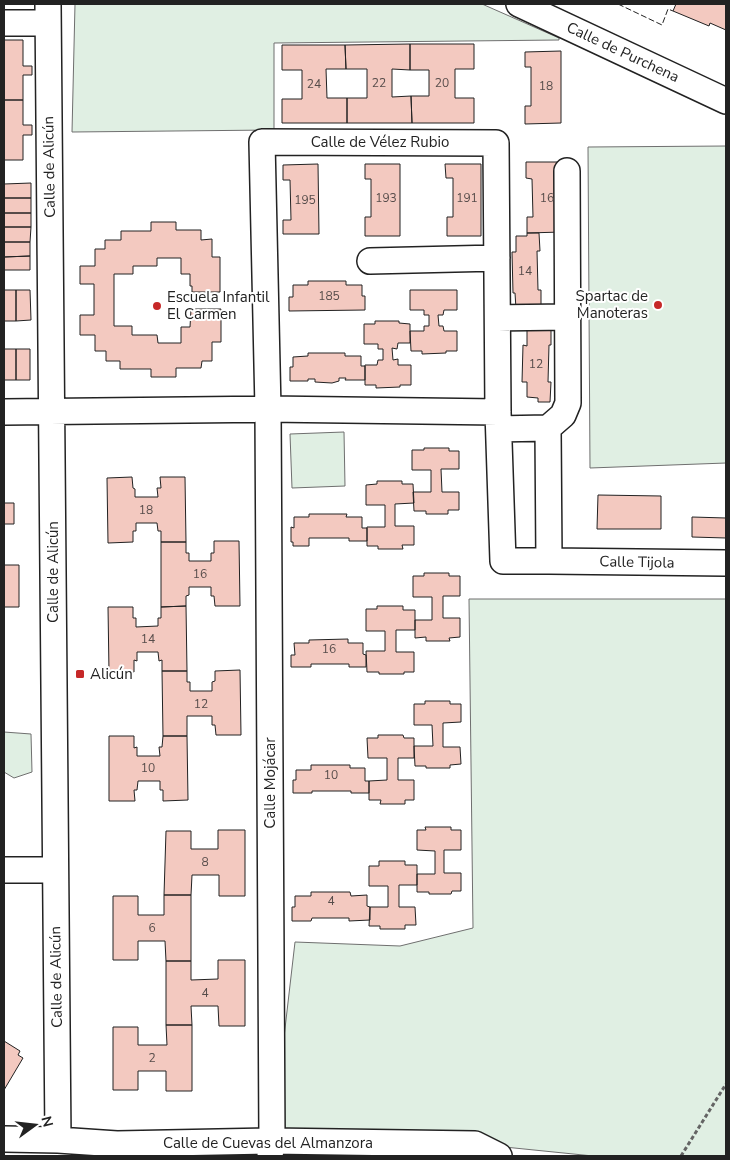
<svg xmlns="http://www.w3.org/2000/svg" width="730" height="1160" font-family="'Nunito Sans',sans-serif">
  <rect width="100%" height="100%" fill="#fff"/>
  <path fill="#e0efe3" stroke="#6f6f6f" d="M75,4h407l77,34v2l-285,3v87l-202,2z
    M726,146v317l-136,5 -2,-321z
    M344,432l1,54 -53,2 -2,-54z
    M469,599h257v557h-133l-118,-12 -203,-3 23,-199 105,4 73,-18z
    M4,732l27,2 1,38 -18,6 -10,-6z"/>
  <path fill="#f3c9c0" stroke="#222" d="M676,4h50v26l-16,-7 -1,3 -36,-15z
    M4,40h19v26h9v9h-9v25h-19z
    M410,44v26l-18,-1v28l19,-1 1,27h-65v-25h20v-29h-21l-1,-24z
    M410,44h64v25h-19v29h19v25h-62l-1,-27h18v-26h-19z
    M282,45h63l1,24h-20l1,29h20v25h-65v-24h20v-29h-20z
    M561,51v72l-36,1v-18h6v-39h-6v-15z
    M4,100h19v25h9v10h-9v25h-19z
    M526,162h35l1,70 -35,1v-16h6l-1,-38 -6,-1z
    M318,164l1,70h-36v-14h8l-1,-40h-7v-15z
    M365,164h35v72h-35v-19h6v-38h-6z
    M445,164h36v72h-34v-19h6v-39h-7z
    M31,183v15h-27v-14z
    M4,198h27v15h-27z
    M4,213h27v14h-27z
    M151,222h25v8h25v10l11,-1v18h8v35h-28v-6h-2v-12h-9v-16h-24v8h-24v8h-19v52h18v9h25l1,8h23v-16h9l1,-18h30v33h-9v19h-10l-1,7h-25v9h-25v-8h-31v-8h-14v-10h-11v-16h-15v-20h14v-31h-14v-18h15v-17h10v-9h16v-9h30z
    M4,227h27l-1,15h-26z
    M527,233h12l1,18h-3l1,39h3v23l-25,-4 -1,-16h-2l-1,-41h4v-16h11z
    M4,242h26v14l-26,1z
    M30,256v14h-26v-13z
    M308,281h38v4h16v11h3v14l-76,1v-14h4v-12h15z
    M4,290h12v31h-12z
    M16,290h14l1,30 -15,1z
    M410,290h47v20h-13l-1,5h-5l1,11h4l1,5h13v20h-11v2l-24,1v-3h-11l-1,-20h14v-5h5v-11h-5v-5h-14z
    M375,321h24v2l11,1v19h-12l-1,6 -5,-1 1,12 5,-1v6h13v20h-11v2l-24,1v-3h-11v-20h12l1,-5h5v-11h-5v-5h-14v-20h11z
    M551,325v20h-2l-1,37h3l-1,20h-12v-4l-11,-1v-15h-5l1,-37 4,1v-16z
    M4,349h12v31h-12z
    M16,349h14v31h-14z
    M308,353h37v3h16v10h4v14h-20l1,-2h-7v3l-7,2 -17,-1v-3h-7v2h-18v-14h3v-10l15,-1z
    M424,448h25v3h10v18h-18l1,23h17v18h-11v4h-22v-3h-12l-1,-19h18v-22h-19v-20h12z
    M132,477l1,11 2,1v8h23l-1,-9h4l-1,-11h25l1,65h-25v-11h-3l-1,-8h-21v8h-3v11l-25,1 -1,-65z
    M377,481h25v3h11l1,19 -19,1v22h19v19h-12l1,4h-25v-3h-11v-19h18v-22h-19v-20l11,-1z
    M598,495l63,1v33h-64z
    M4,503h10v21h-10z
    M309,514h38l-1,3h16v11h5v13h-18v-3h-40v8h-16v-4h-2v-15l3,1v-11h15z
    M692,517l34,1v20l-34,-1z
    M214,541h25l1,65h-25l-1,-10h-3v-9h-22v8l-3,1v10l-25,1v-65h25v11h3v8h22v-8h3z
    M4,565h15v42h-15z
    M424,573h25v3h11v20h-17v22h17v19l-11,1 1,3h-24v-4l-11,1v-18h17v-23h-19v-21h11z
    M186,606l1,65h-25v-11l-3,1 -1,-9h-21v9l-3,-1v12h-25l-1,-65h25v11h3v9l22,-1v-8h3v-11z
    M377,606h26v4h12v20h-19v22h18v20h-10v2h-25v-2h-12l-1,-21h19v-20h-19v-22h11z
    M348,639v4h15v11l3,1v12h-17v-3h-38v3h-20v-12h4l-1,-12h15v-3z
    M240,670l1,65h-25l-1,-10h-3v-9h-25v20h-24l-1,-65h25v11h3v9h22v-9l3,-1v-10z
    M425,701h25v3h11v18l-18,1v24h17l1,17 -11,1v3h-24v-2h-11l-1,-20h19l-1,-21h-18v-21h11z
    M378,735h25l1,3h10v20h-16v22h16v20h-9v4h-25l1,-4h-12v-19l18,-1v-22h-19l-1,-20h11z
    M109,736h25v12l3,-1v9h23l-1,-9h3l1,-11h24l1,64 -25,1v-11h-3v-9h-22l-1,9h-3l1,11h-26z
    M311,765h39v3h15v13h4v12h-18v-2h-39v2h-19v-13h3v-10h15z
    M425,827h26v3h10v20h-17v23h17v18h-9l-1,3h-22v-2h-12v-18h18v-23l-18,-1v-20h9z
    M218,830h27v66h-26v-21h-27l-1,20h-27l2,-64h25v18h27z
    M379,861h26v4h12v20h-18v22h16l1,18h-11v4h-25v-3h-11l1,-19h18v-21h-19v-20h10z
    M311,892h39l1,4 16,-1v11l3,1v13l-21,1v-3h-37l-1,3h-19v-14h3v-11h16z
    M164,895h27v66h-25l-1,-20h-27v19h-25v-64h25v19h26z
    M218,960h27v66h-26l-1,-20h-27l1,19h-26v-64h25v19l27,-1z
    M166,1025h26v66h-26v-20h-28v19h-25v-63h25v18h29z
    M4,1041l16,10 -2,4 5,3 -19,32z"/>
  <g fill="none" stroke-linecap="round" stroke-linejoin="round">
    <g stroke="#222" stroke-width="28">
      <path id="minor" d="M48,4l10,1136
        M519,4l207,97
        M4,23h44
        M370,261l127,-3
        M498,318l70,-1
        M4,412l264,-3 230,3
        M548,428l15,-13 5,-12 -1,-232
        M549,561l177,2
        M4,870h51
        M4,1139l54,1 59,4 155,-3 203,3 24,12
        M270,1156l2,-15 -4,-732 -6,-267 234,1 2,269 5,149h46l-1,-133 -49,1"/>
    </g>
    <path stroke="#646464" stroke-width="3" stroke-dasharray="4 2.5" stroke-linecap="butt" d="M681,1156l45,-72"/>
    <use href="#minor" stroke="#fff" stroke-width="25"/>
    <path stroke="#222" stroke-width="1" stroke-dasharray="6 2.5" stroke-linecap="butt" d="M618,4l44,21 6,-16 5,2"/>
  </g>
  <g fill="#c62828" stroke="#fff" stroke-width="2">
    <circle cx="658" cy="305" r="5"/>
    <circle cx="157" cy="306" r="5"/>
    <rect x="75" y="669" width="10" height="10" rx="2.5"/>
  </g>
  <g text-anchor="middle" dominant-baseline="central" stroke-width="4" stroke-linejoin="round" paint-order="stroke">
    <g font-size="12" fill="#564c4a">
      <text x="379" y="83">22</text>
      <text x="442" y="83">20</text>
      <text x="314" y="84">24</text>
      <text x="546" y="86">18</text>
      <text x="386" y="198">193</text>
      <text x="467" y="198">191</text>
      <text x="547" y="198">16</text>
      <text x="305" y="200">195</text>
      <text x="525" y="271">14</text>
      <text x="329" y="296">185</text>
      <text x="536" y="364">12</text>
      <text x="146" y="510">18</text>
      <text x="200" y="574">16</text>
      <text x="148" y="639">14</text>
      <text x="329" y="649">16</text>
      <text x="201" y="704">12</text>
      <text x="148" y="768">10</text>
      <text x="331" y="775">10</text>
      <text x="205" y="862">8</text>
      <text x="331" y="901">4</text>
      <text x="152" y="928">6</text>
      <text x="205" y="993">4</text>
      <text x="152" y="1058">2</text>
    </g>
    <g font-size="15" fill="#222" stroke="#fff">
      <text transform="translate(623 52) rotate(25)">Calle de Purchena</text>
      <text x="380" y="142">Calle de Vélez Rubio</text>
      <text transform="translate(49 167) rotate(-91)">Calle de Alicún</text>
      <text transform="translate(637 562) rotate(1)">Calle Tijola</text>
      <text transform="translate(53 572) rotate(-90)">Calle de Alicún</text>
      <text transform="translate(270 783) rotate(-90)">Calle Mojácar</text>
      <text transform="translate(56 977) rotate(-91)">Calle de Alicún</text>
      <text x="268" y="1143">Calle de Cuevas del Almanzora</text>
    </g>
    <g font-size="15" fill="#222" stroke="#fff" text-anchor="start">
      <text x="648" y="296" text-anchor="end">Spartac de<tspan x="648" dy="17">Manoteras</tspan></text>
      <text x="167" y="297">Escuela Infantil<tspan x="167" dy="17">El Carmen</tspan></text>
      <text x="90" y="674">Alicún</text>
    </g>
  </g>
  <rect width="730" height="1160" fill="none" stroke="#222222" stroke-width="10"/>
  <g transform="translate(35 1125) rotate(75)" stroke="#ffffff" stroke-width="4" paint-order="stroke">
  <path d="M0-4L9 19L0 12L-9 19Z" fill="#222222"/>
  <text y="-8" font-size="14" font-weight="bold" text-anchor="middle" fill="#222222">N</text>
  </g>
</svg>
